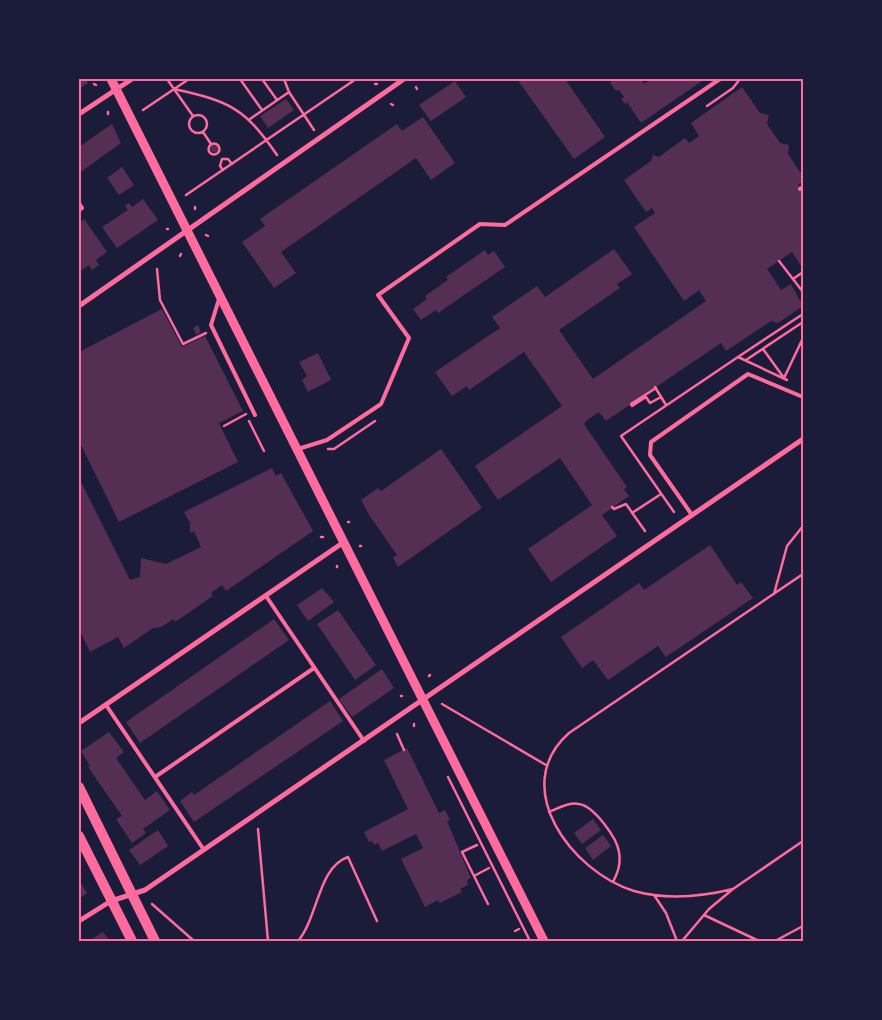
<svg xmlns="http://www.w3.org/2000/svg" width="882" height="1020" font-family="Montserrat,sans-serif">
  <rect width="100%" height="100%" fill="#1b1b3a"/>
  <path fill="#542f53" d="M79,79h7l2,4 -9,6z
    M517,79h48l40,58 -31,22z
    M611,79h30l3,5 8,-5h53l-64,44 -14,-21 -2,2 -4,-5 3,-2 -5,-7 -3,1 -6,-8 2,-2z
    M455,81l11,16 -35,24 -12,-16z
    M742,87l18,26 9,2 -2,9 13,19 9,2 -1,9 15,22v5l-5,4 5,6v78l-11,-17 -25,17 14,21 10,-6 12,22 -25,17 -7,-2 -45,30 -5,-8 -115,78 -7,-9 -12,8 -3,4 43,63 -3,2 5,7 -27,19 15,21 -66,46 -23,-33 64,-44 -32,-47 -62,42 -23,-34 87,-60 -38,-54 -55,38 -2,-4 -15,10 -17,-24 65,-44 -8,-11 45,-31 8,11 69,-48 18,25 -15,10 3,4 -61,42 34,49 113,-78 -7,-11 -15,11 -50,-74 21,-14 -3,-5 -6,4 -22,-32 27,-19 2,-6 6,2 26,-19 4,5 10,-7 -8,-13z
    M286,99l8,11 -26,18 -8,-12z
    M423,117l32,46 -24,17 -15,-22 -135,94 15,21 -22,15 -32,-46 23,-16 -5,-7 137,-95 5,7z
    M112,124l9,19 -42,30v-26z
    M214,144l4,2 1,4 -4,3 -4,-2 -1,-5z
    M122,167l12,18 -15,10 -12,-17z
    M143,199l15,21 -41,28 -15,-21 26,-17 -3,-4 4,-3 3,4z
    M84,219l23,33 -11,8 3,5 -7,5 -3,-5 -10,7v-49z
    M485,250l3,5 6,-4 11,16 -67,46 -2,-3 -15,10 -8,-11 14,-10 -2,-3 23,-16 -2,-3z
    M162,309l20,38 23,-11 38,75 -24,12 19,39 -119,60 -40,-81v-89z
    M198,325l3,7 -5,3 -3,-7z
    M318,353l13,27 -23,12 -6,-12 5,-4 -8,-14z
    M441,449l41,59 -84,59 -5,-9 4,-3 -28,-40 -8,-15 17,-12 3,3z
    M272,468l4,8 5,-3 32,58 -87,60 -4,-6 -11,8 2,3 -38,26 -1,-3 -13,8 -8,1 -29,20 -6,-11 -28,15 -11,-23v-151l51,102 10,-3 1,-19 25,6 35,-17 -7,-16 -3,2 -1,-2v-8l-6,-11z
    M710,545l27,40 4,-3 12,16 -87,59 -8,-11 -50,34 -15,-20 -11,8 -21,-31 78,-54 5,7z
    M322,588l12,14 -26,19 -11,-16z
    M338,610l38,55 -21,15 -38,-56z
    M274,619l15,21 -149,103 -14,-21z
    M382,669l12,19 -42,29 -13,-18z
    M330,701l13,20 -149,101 -14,-21 12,-9 2,3z
    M109,732l15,20 -8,6 29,42 12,-9 13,19 -27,19 3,4 -14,10 -16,-24 6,-3 -34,-49 2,-1 -9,-15z
    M407,748l32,65 6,-3 5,10 -3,1 24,57 -4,2 1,5 -8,4 2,3 -22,11 -2,-3 -13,7 -24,-48 22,-11 -7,-14 -34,17 -4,-8 -4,2 -2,-4 -3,1 -5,-10 44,-23 -24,-49z
    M593,819l8,11 -19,14 -8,-11z
    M158,830l10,16 -28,19 -11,-15z
    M603,835l8,11 -18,14 -8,-12z
    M79,880l8,13 -8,6z
    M103,932l7,9h-21z"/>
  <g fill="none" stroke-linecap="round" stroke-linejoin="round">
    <path stroke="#ff6b9d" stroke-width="2.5" d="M167,79l7,10c55,12 71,19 103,66
      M240,79l22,31
      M262,79l15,21
      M284,79l5,13 25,38
      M94,84l2,1
      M375,84h2
      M416,87l1,2
      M174,89l19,27
      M391,104l2,1
      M707,106l26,-18 7,-9
      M143,110l46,-31
      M108,114v-2
      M189 124a9 9 0 1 1 18 0a9 9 0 1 1-18 0Z
      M250,119l39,-27
      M203,132l8,12
      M208.5 149a5.5 5.5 0 1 1 11 0a5.5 5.5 0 1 1-11 0Z
      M223,170l-3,-4 2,-7h6l4,5
      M186,195l170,-116
      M195,209v-2
      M167,229h1
      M206,235l2,1
      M180,256l1,-2
      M779,261l24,31
      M157,269l3,31 23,44 23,-11
      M793,279l10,-7
      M763,349l21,29 19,-40
      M738,357l65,-43
      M746,360l57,-38
      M655,387l11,18
      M656,388l-25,16 1,2 14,-9 4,6 11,-6
      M249,421l15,30
      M224,426l22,-12
      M328,449h6l41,-28
      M612,507l2,2 12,-5 19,27
      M674,512l-53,-76 117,-79 49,23
      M632,513l29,-19
      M348,522h1
      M321,537h2
      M360,546h1
      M337,567v-1
      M774,594l13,-48 16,-20
      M429,676l1,-1
      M401,696h1
      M442,704l104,61
      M414,726v-2
      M397,734l7,16
      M448,777l82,164
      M549,812c10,-4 20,-10 30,-8 15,2 38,34 40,48 2,12 -1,20 -6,30
      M258,829l10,112
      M462,852l26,52
      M462,852l15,-7
      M474,876l15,-8
      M733,889c-33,8 -67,11 -99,2 -62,-19 -126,-104 -65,-158l234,-159
      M654,895l12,18 11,28
      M152,904l42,37
      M704,915l55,26
      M515,931l4,-2
      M298,941c20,-23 20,-74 50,-84l29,64
      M682,941l27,-32 24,-20 70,-48
      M775,941l28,-15"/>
    <path stroke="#ff6b9d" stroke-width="4" d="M800,189l3,-2
      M79,203l3,5 -3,2
      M219,299l-8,26 44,90
      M298,449l29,-9 54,-36 28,-66 -31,-43 102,-71 25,1 215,-146
      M692,515l-42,-60 1,-13 97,-68 55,23
      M266,596l98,145
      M106,705l98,145
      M155,777l159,-109"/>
    <path stroke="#ff6b9d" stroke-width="5" d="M79,114l53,-35
      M79,306l325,-227
      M79,723l265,-181
      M79,921l32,-20 34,-11 658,-451"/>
    <path stroke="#ff6b9d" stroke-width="9" d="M111,79l433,862"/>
    <path stroke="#ff6b9d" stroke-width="10" d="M79,787l76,154
      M79,836l53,105"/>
  </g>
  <rect width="882" height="1020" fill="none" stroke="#1b1b3a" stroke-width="160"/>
  <rect x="80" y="80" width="722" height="860" fill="none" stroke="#ff6b9d" stroke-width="2"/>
</svg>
